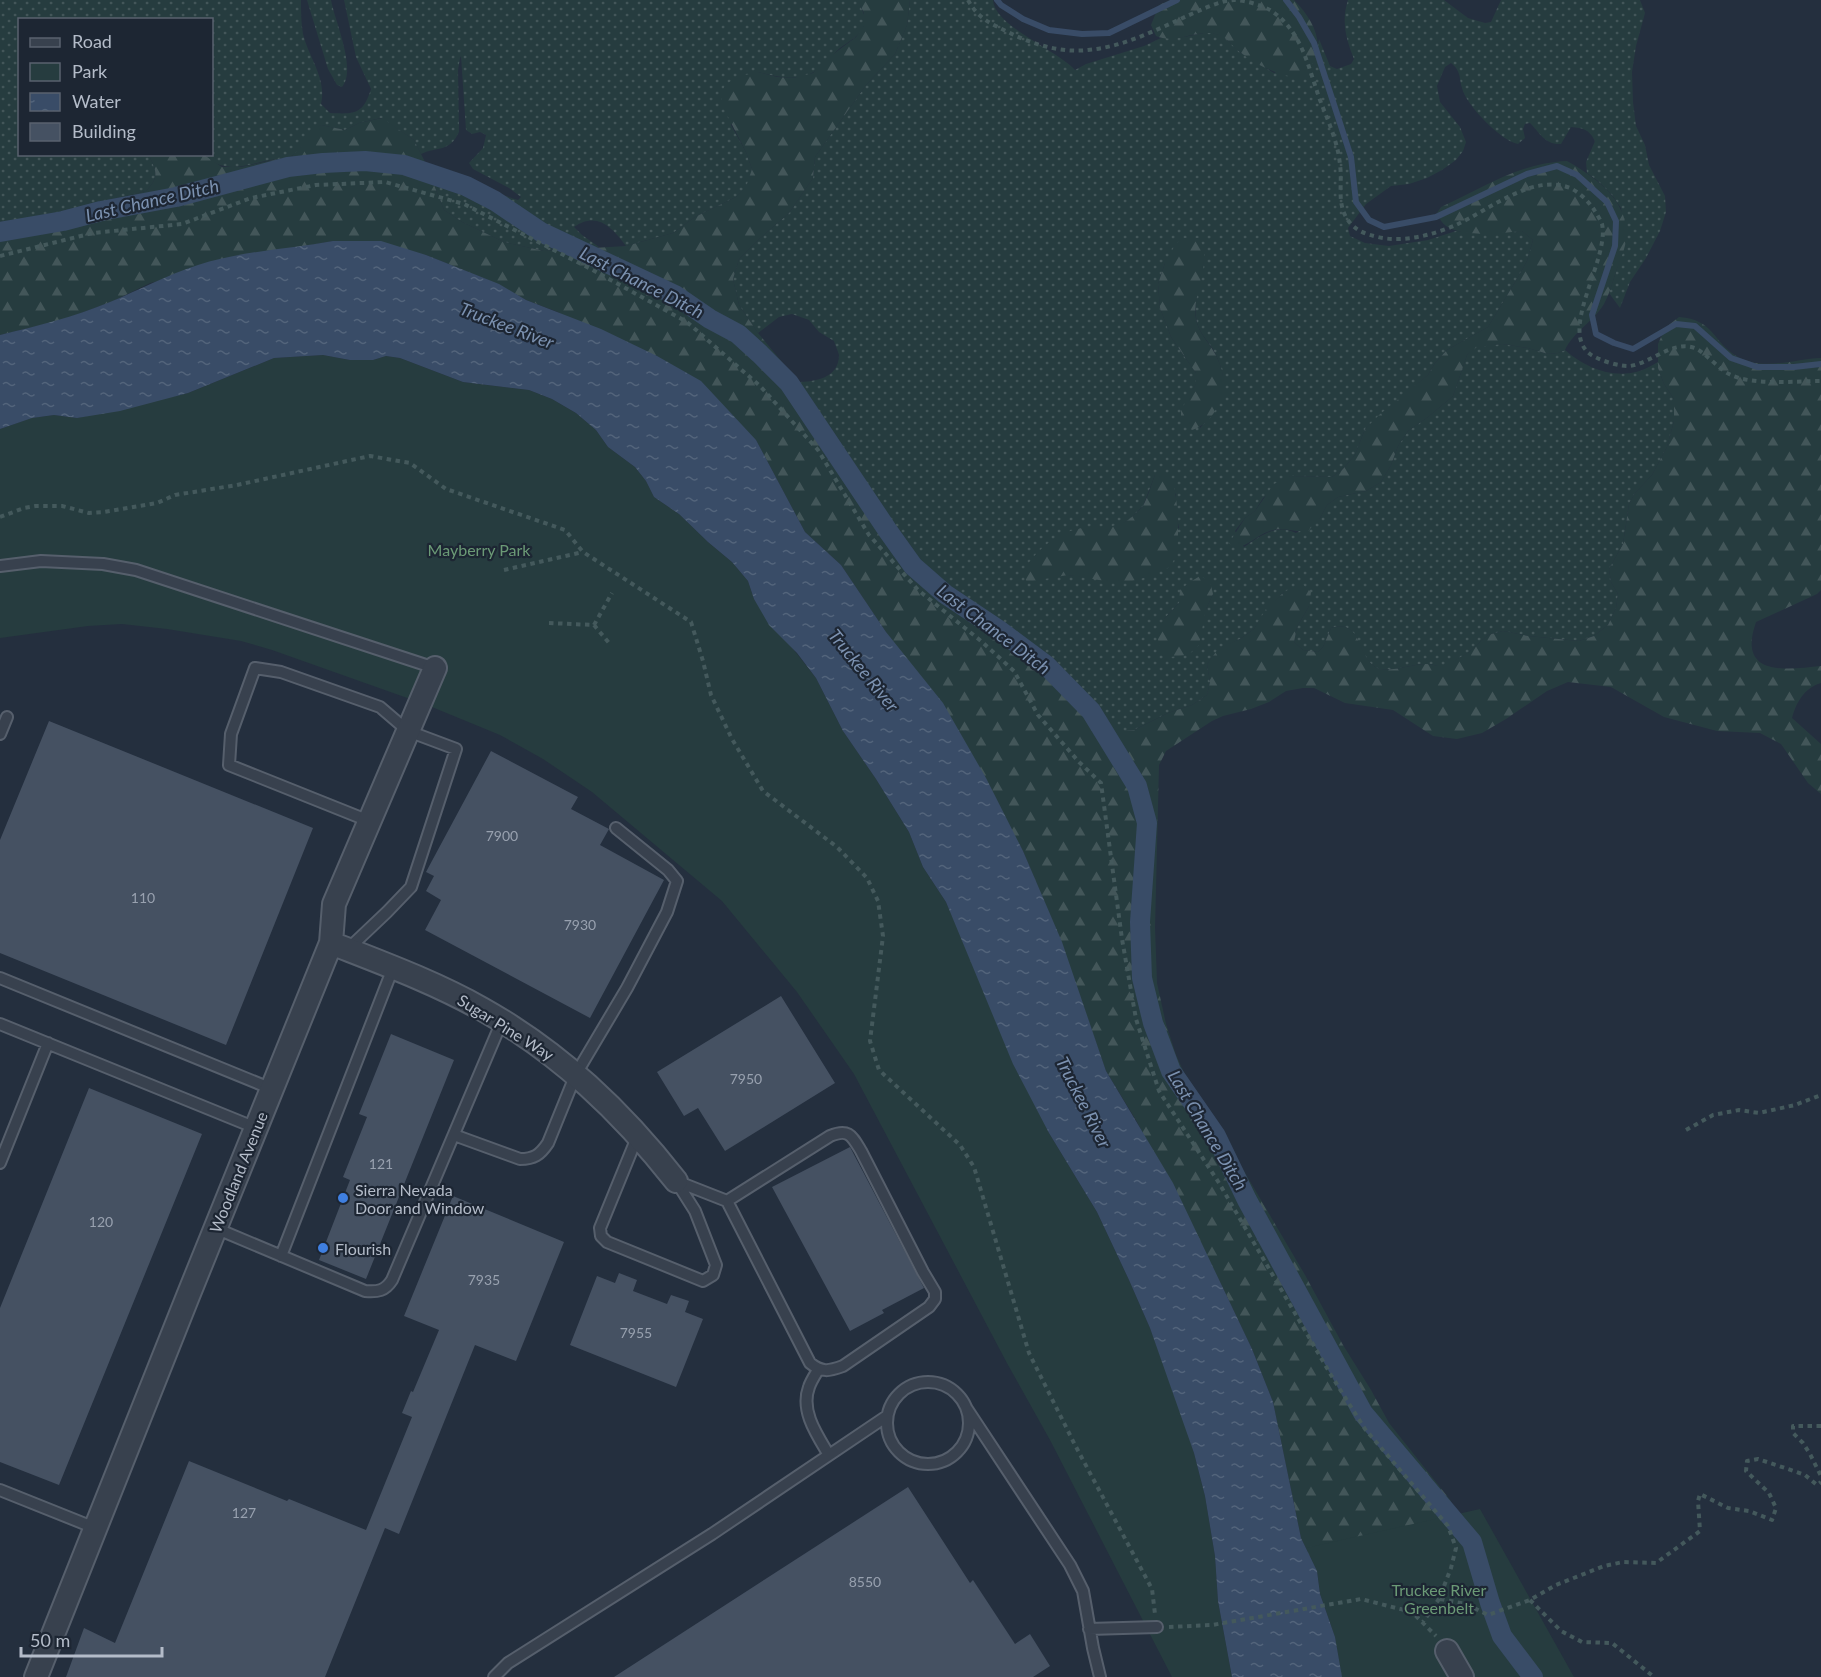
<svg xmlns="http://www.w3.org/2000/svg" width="1821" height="1677" font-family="Lato,sans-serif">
  <defs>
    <pattern id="grass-dots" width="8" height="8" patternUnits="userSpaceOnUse" patternTransform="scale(1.5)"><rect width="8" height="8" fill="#263c3f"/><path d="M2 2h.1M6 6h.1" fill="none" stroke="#435659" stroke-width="1.8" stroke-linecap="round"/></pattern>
    <pattern id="forest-firs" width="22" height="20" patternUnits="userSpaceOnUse" patternTransform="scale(1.5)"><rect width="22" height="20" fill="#263c3f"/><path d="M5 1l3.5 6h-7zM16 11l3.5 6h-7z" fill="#435659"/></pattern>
    <pattern id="water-ripples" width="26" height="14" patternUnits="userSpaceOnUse" patternTransform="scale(1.5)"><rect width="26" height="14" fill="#394c67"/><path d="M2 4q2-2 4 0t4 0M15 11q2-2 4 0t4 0" fill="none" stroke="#53647b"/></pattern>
  </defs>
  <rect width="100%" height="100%" fill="#242f3e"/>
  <path fill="url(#grass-dots)" fill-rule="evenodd" d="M0,0h301c0,11 0,23 2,34 6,24 24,45 18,70l9,9c24,1 33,2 41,-24l-15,-32 -12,-57h515c1,9 9,17 5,26 -4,10 -16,16 -24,22 -8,7 -19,21 -28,25 -17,9 -37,3 -54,-1l-27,53 15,27 6,17 -5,18 -11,10 -41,20 -22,16 -47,13c-14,-19 -29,-35 -52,-19l8,8 17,12 -55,4 -40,-9 -42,-20 -18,-12 -17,-43c32,8 60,24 91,33l3,-3 -12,-9 -36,-19 -4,-6 14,-15 3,-13 -6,-3 -8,2 -6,-4 -5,-74 -1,2 -2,12 1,62c-10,21 -21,14 -38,22l-7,-14 -33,-22 -22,5 -14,7 -24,-5c-16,9 -15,22 -28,30 -6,4 -16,4 -23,5 -25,5 -44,15 -66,-5l8,-1v-134h-192v134l129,1c7,16 11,22 -3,36l-115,28 -31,3z
    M307,0h24c4,22 26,69 11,87l-5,-2 -9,-16z
    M910,0h83c1,26 66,51 82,70l11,-6 58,-18 17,-8 23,-1 25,-5 14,4 18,17 33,20 42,-17 3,-17 11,27 7,3 14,-5 3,-5c-8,-20 -13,-38 -6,-59h96l24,18 17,5 6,-1 10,-22h139l5,13 -9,33 -4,26 1,30 3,24 9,19 4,20 16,31 1,16 -6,19 -14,27 -16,24 -10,26 -11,-15 16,-49 -4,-36 -9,-13 -14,-14 -11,-8 -1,-11 9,-21c-6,-12 -12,-13 -24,-14l-10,17c-16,1 -21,-11 -31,-21l-5,1 -2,5 2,9 -7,6c-17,-3 -52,-39 -56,-56 -3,-11 -1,-17 -11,-25l-6,4 -8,19 3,16 20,25 6,15 -3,9 -7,9 -14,10 -15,8 -18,6 -18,2 -25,18 -18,24 2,8 15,7 24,3 39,-6 28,-9 18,2 48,-2 11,9 -6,21 -10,18 -29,48 -41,23 -12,13 -7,12 -63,54 -10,26 -12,14 -11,8 -42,-1 -27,22 -8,13 -10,7 -10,13 9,16c16,-11 32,-24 52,-14l24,-15 7,-13 11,-8 28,-6 15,-9 10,-17 7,-19 10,-15 20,-14 25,-21 14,-41 10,-9 25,-2 26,4 20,6 10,-1 7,-3c19,17 45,28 71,22 8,-2 15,-6 22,-10v6l6,16 10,15v22l-7,26 -15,28 -17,18 -6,11 -6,40 -14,25 2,13 7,12 -2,14 -8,17 -14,11 -15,5 -51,-5 -25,-5 -15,4 -19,17 -25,16c-6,-2 -12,-4 -18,-4 -14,0 -41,10 -51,3 -20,-14 -13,-48 -44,-39l-8,19 -5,5 -15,-2 -9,-8 3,-15 12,-21 -25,-14 -17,17 -13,20 -14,10 -21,10 -12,15 3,18 -3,13 -15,10 -24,8 -34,17 -11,2 -30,-29 -37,-42 -106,-75 -21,-19 -19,-22 -49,-66 -52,-84 -12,-13c18,0 42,-4 42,-27 -1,-4 -4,-10 -5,-14l-15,-9 -10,-12 -17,-6 -13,3 -21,16 -19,-28 -6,-26 6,-20 19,-19 31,-27 24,-35 2,-21 51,-72 29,-31 12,-29zM1204,262c-4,18 -10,36 -8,55 1,15 13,24 19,36 16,33 8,51 -15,75l-10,-32 6,-12v-11l-25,-36 -11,-29 -2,-24 7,-21zM1155,475l21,19v19l3,15 -94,49 -17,-2 29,-48h20l13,-8 13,-13zM1213,594l-7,15 -42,10 15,-16z"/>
  <path fill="url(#forest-firs)" d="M859,0h51l-3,25 -12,29 -29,31 -51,72 -2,21 -24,35 -31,27 -19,19 -6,20 6,26 19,28 51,62 52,84 49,66 19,21 21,20 106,75 37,42 30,28 11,-1 34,-17 24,-8 15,-10 3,-13 -3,-18 12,-16 21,-9 14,-10 12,-20 18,-17 17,-9 10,9 -2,14 -12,21 -3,15 9,8 15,2 5,-5 8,-19c31,-9 25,25 44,39 11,7 37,-3 51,-3 6,0 12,2 18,3l25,-15 19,-17 15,-4 25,5 51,5 15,-5 14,-11 8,-17 2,-14 -7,-12 -2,-13 14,-25 6,-40 6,-11 17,-18 15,-28 7,-26v-22l-10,-15 -6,-16v-24l7,-16 14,-11c35,2 34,26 59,40 25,14 57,2 83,1v232l-4,4 -61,28c-19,54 28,48 65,44v17c-17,5 -25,20 -29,35l29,26v50l-13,-11 -27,-39 -21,-11 -43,-2 -53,-14 -53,-30 -43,-5 -21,9 -41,28 -24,14 -25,6 -24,-3 -40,-26 -48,-7 -31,-15h-11l-17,3 -17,11 -18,7 -28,7 -11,5 -46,30 -7,14 -4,163 2,55 9,41 10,31 16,35 39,59 74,126 38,70 28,45 18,33 62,78 2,15 -111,161 -7,-40 -18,-66 -16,-33 -28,-136 -21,-53 -32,-67 -84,-162 -30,-49 -45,-129 -38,-91 -137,-219 -45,-67 -36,-33 -49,-92 -198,-128 -32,-12 -28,-16 -72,-29 -93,-14 -33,6 -150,36 -39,19 -49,18 -62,15v-113l31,-3 115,-28c14,-14 10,-20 3,-36h55l18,12h19l51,-11 9,-9 10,-17 10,-5 24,5 14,-7 23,-5 32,22 10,20 20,50 18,12 42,20 40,9 82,-5 47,-13 22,-16 41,-20 10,-10 6,-18 -6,-17 -23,-45 -2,-12 4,-10 12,-8 21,-5 19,5 17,1 19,-5 14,-14 29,-22 8,-11v-13l-5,-10z
    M1170,0h124c23,23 37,55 5,78 -21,-3 -42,-12 -59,-26 -7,-5 -12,-14 -21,-17 -20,-8 -42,10 -63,1l-5,-11 8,-20z
    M1567,161c26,15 56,35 59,67 2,14 -4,28 -9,41 -4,11 -7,24 -13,35 -10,17 -30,27 -39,46l-7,3 -10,1 -20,-6 -26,-4 -25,3 -10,8 -14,41 -25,21 -20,14 -10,15 -7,19 -10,17 -15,9 -28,6 -11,8 -7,13 -12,13c-13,2 -26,-5 -38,0 -13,4 -21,15 -35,17l-6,-5 16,-25 10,-7 19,-27 16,-8 42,1 11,-8 12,-14 10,-26 14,-14 49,-40 7,-12 12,-13 41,-23 29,-48 10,-18 6,-21 -11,-9c-20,2 -67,8 -80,-9 -2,-2 -3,-6 -5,-9l4,-6c43,-19 77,-44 126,-46z
    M1182,238h16c17,21 -7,56 -2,81 2,13 12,22 18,33 7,11 13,32 9,45 -1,4 -5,9 -7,12 -5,10 -14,18 -24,21l-11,-10v-10l15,-26v-11l-25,-36 -11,-29 -2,-24 7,-21 10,-18z
    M1164,472c1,2 6,4 7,6 7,12 9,62 5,76 -1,5 -4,9 -6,13l-23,10 -15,4h-27l-37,-6 -41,7 -5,-8c11,-22 35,-42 60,-46 20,-3 36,3 52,-13 3,-3 7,-6 9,-9 5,-9 8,-21 12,-31z
    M1200,576l10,5 3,13 -7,15 -7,36 -11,10 -18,2 -10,-7 -3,-16 7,-15 15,-16 1,-13 10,-8z"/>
  <path fill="#263c3f" d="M323,355l27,5h23l13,-4 14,2 63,24 66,8 23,9 24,14 20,17 12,17 27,20 11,14 8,16 25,17 29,28 24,20 16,19 6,18 62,79 27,53 33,48 33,53 14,35 23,35 103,231 48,79 32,68 21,48 31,83 13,42 11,43 10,60 3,45 14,76h-60l-122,-237 -42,-75 -154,-291 -57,-82 -75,-91 -130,-109 -49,-33 -43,-24 -73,-30 -155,-55 -31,-9 -74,-12 -45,-5 -34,2 -88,12v-209l31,-11 23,-3 23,3 111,-25 86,-35z
    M1480,1509l94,168h-232l-7,-40 -15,-43 -3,-23 -11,-23z"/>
  <path fill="url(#water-ripples)" d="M333,241h48l45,14 73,29 27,16 75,29 56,27 44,25 55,59 49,92 36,33 45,67 57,71 43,75 37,73 39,91 44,129 67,112 79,166 21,53 28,136 16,33 3,23 15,43 7,40h-110l-14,-76 -3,-45 -10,-60 -11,-43 -44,-125 -21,-48 -32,-68 -48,-79 -36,-69 -67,-162 -23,-35 -14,-35 -33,-53 -33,-48 -27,-53 -19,-25 -28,-28 -15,-26 -6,-18 -16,-19 -24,-20 -29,-28 -25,-17 -8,-16 -11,-14 -27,-20 -12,-17 -20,-17 -24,-14 -23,-9 -66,-8 -63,-24 -14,-2 -13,4h-23l-27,-5 -49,3 -86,35 -68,18 -43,7 -23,-3 -22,3 -32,11v-94c37,-9 74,-18 110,-33 29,-12 57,-27 88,-37 43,-14 91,-16 135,-24z"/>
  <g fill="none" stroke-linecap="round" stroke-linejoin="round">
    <path stroke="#394c67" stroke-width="6" d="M997,0l4,5 22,14 26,11 33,4 27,-1 68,-33
      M1286,0l13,17 15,26 37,114 5,45 13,18 15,7 52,-10 91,-43 30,-8 20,9 30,27 9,19 -1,25 -23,69 4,19 18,9 19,6 43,-25 19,2 36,32 26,9h37l27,-3"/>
    <path stroke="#394c67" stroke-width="20" d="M0,232l63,-11 38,-10 75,-14 112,-30 35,-4 42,-2 39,4 62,21 29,15 46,31 134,63 35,24 28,15 22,20 29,29 99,148 25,35 32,28 54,36 47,35 45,46 46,75 10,37 -7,99 2,56 11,45 18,48 45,65 31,64 116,213 109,129 18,61 12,33 31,41"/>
  </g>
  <path fill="#455162" d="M49,721l264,107 -87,217 -226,-92v-113z
    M491,751l87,46 -7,12 38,20 -9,16 64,35 -74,138 -165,-88 16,-30 -15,-9 8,-15 -8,-4z
    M781,996l54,87 -110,68 -27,-43 -14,8 -27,-44z
    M391,1034l63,26 -88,219 -47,-19 31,-80 -7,-3 24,-60 -8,-3z
    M89,1088l113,46 -143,351 -59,-23v-154z
    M850,1147l74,141 -42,22 2,3 -34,18 -78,-144z
    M453,1196l111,46 -48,119 -41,-16 -76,189 -14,-6 -60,149h-259l18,-49 31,15 74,-182 98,40 2,-2 77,31 46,-113 -10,-4 9,-22 2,1 26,-62 -35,-14z
    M619,1273l18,7 -4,11 34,13 4,-9 18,6 -4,11 18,7 -27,68 -106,-42 27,-69 18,7z
    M908,1487l62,96 3,-3 42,64 15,-10 20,32 -17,11h-419z"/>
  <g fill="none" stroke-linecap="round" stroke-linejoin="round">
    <g stroke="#565f6c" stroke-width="14">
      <path id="lane" d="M0,566l41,-5 62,3 33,6 299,98
        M0,734l7,-17
        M348,949l39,-37 24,-25 45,-138 -48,-18 -28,-24 -99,-35 -26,-4 -24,66 -2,31 140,56
        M0,978l272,111
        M0,1024l256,104
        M454,1135l66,24c14,0 20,-4 28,-16l28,-69 51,-86 40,-76 10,-31 -9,-11 -52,-42
        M638,1135l-38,93 1,8 6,6 96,39 10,-6 3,-10 -21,-54 -19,-30
        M0,1163l48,-120
        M676,1181l51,20 83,162c12,10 19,8 33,3l86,-59 6,-8v-7l-12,-20 -62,-121c-9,-15 -12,-23 -31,-15l-103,65
        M215,1228l150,63c13,1 20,0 27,-11l110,-259
        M281,1256l112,-288
        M818,1370c-3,5 -7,11 -9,17 -9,24 8,48 20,68
        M887 1423a41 41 0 1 1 82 0a41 41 0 1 1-82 0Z
        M967,1409l103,156 13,26 10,57 7,29
        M0,1490l95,38
        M1089,1629l68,-2
        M494,1677l14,-14 204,-129 175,-118"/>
    </g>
    <g stroke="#565f6c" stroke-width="26">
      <path id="street" d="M331,943c51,20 103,39 151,66 78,44 139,102 194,172
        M1447,1651l15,26
        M36,1677l152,-381 143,-353 3,-39 101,-236"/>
    </g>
    <path stroke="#44595c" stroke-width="4" stroke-dasharray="4.5 4.5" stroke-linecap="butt" d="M968,0c10,19 24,24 42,33 24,12 52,20 78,17 35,-3 68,-20 99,-34 14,-6 31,-15 47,-16 10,0 27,5 36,10 32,20 38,57 50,90 8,21 18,42 20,65 3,20 -5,41 11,59 8,8 15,10 27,13 24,6 55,-2 78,-12 33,-15 77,-52 114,-37 9,4 17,12 23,20 3,5 7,11 9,16 8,35 -44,106 -12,130 8,6 30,13 40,12 21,-3 43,-26 65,-18 8,3 24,21 34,26 22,12 67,7 92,7
      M0,256l93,-23 89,-9 69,-26 65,-13 69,-3 79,22 125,64 98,54 73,64 58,64 51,85 49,55 63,51 33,30 24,44 41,47 22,21 21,156 14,80 23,72 60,92 112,192 34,54 83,97 8,22 -5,20 -12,31 -16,23
      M0,517l24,-9 12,-2h26l27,7 15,-1 53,-9 18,-8 62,-10 133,-29 40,7 36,26 119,41 18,22 108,70 12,39 8,34 21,44 31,52 74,56 30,31 11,23 5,35 -13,105 9,29 81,75 14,22 55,186 46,92 77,144 3,25
      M504,570l79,-18
      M549,623l45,2 18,-32
      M594,625l15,18
      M1686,1130l27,-15 26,-5 20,3 36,-8 26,-10
      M1821,1426h-28v7l10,10 7,11 11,22
      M1440,1599l26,5 22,11 42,-15 26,-15 48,-19 19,-4 33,1 44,-32 -2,-30 2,-7 28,14 21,3 23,9 4,-12 -7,-15 -23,-22 1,-10 11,-2 30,10 17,6 12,10 4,-3
      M1530,1600l31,31 21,11 30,1 42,34
      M1169,1627l43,-2 149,-26 51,13 24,24"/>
    <use href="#lane" stroke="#38414e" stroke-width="10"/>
    <use href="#street" stroke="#38414e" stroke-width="22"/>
  </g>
  <g fill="#3f7fe0" stroke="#1d2633" stroke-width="2">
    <circle cx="343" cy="1198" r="6"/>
    <circle cx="323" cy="1248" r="6"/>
  </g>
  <g text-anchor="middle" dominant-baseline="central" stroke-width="4.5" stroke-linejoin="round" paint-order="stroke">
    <g font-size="14" fill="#98a1af">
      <text x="502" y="835">7900</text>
      <text x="143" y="897">110</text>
      <text x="580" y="924">7930</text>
      <text x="746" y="1078">7950</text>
      <text x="381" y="1163">121</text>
      <text x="101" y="1221">120</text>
      <text x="484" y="1279">7935</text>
      <text x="636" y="1332">7955</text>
      <text x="244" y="1512">127</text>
      <text x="865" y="1581">8550</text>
    </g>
    <g font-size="16" fill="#6b9a76" stroke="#1d2633">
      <text x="479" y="549">Mayberry Park</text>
      <text x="1439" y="1589">Truckee River<tspan x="1439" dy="18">Greenbelt</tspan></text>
    </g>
    <g font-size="16" fill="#b4bcc9" stroke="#1d2633">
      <text transform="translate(506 1027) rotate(32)">Sugar Pine Way</text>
      <text transform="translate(238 1172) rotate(-68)">Woodland Avenue</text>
    </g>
    <g font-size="16" fill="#b4bcc9" stroke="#1d2633" text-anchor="start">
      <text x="355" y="1189">Sierra Nevada<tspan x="355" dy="18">Door and Window</tspan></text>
      <text x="335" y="1248">Flourish</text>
    </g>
    <g font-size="18" font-style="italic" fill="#7c92b1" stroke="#1d2633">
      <text transform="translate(152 200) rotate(-13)">Last Chance Ditch</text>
      <text transform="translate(642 282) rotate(27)">Last Chance Ditch</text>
      <text transform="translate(507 325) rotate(21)">Truckee River</text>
      <text transform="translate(994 629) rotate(37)">Last Chance Ditch</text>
      <text transform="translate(864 670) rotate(51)">Truckee River</text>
      <text transform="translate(1084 1102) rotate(63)">Truckee River</text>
      <text transform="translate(1208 1130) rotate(59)">Last Chance Ditch</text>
    </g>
  </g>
  <rect x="18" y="18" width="195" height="138" fill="#1d2633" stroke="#59626f" stroke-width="1.5"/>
  <rect x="30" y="38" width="30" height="9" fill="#38414e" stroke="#59626f" stroke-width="1.5"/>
  <text x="72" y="48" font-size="18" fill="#b4bcc9">Road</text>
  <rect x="30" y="63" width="30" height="18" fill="#263c3f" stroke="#59626f" stroke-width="1.5"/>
  <text x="72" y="78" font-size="18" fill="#b4bcc9">Park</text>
  <rect x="30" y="93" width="30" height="18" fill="url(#water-ripples)" stroke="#59626f" stroke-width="1.5"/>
  <text x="72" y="108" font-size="18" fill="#b4bcc9">Water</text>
  <rect x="30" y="123" width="30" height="18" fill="#455162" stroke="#59626f" stroke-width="1.5"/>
  <text x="72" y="138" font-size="18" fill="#b4bcc9">Building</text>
  <path d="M21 1647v9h141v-9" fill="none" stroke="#b4bcc9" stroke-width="3"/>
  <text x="30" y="1647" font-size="18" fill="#b4bcc9" stroke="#1d2633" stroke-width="4.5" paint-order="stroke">50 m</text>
</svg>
